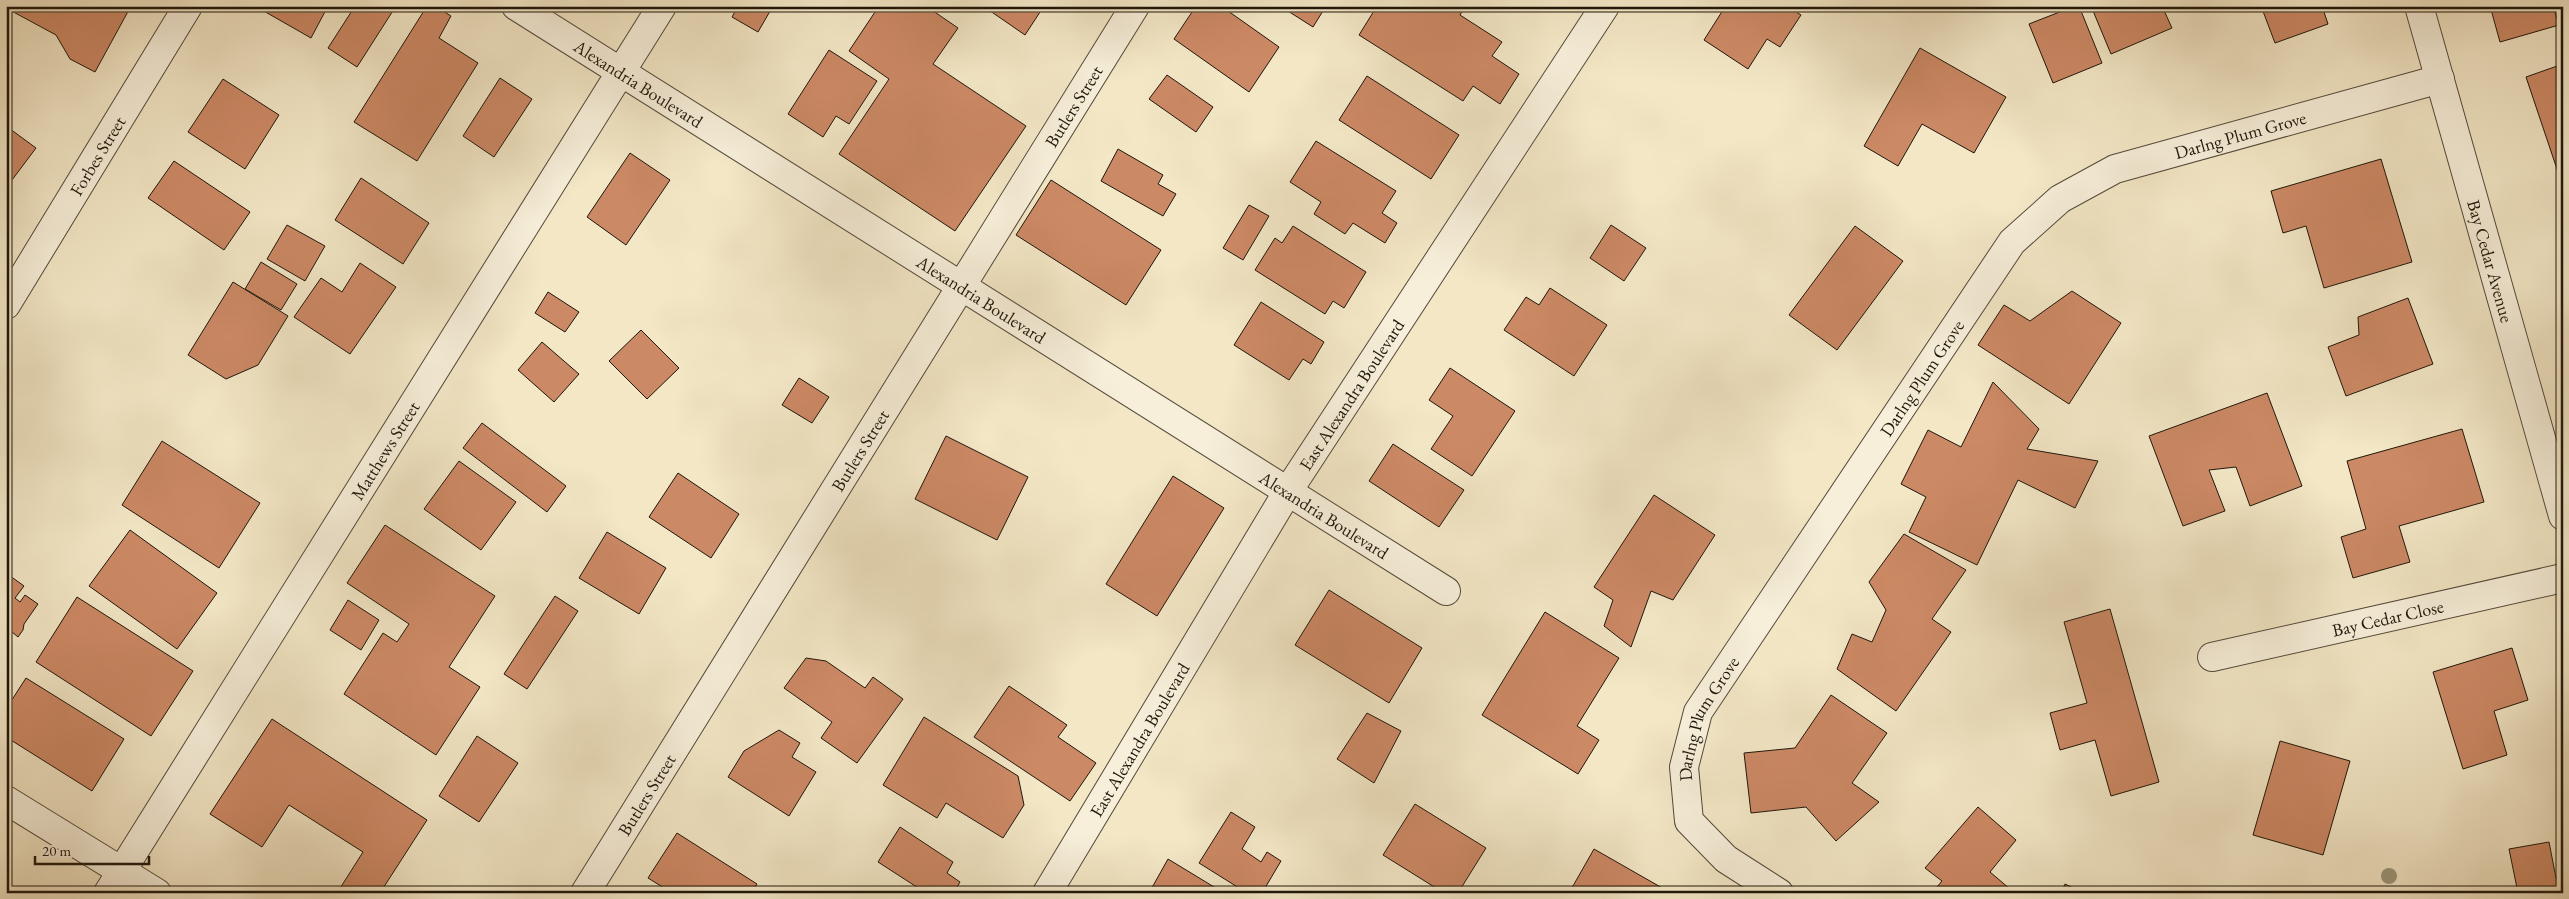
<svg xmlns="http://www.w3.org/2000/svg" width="2569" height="899" font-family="'EB Garamond',serif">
  <rect width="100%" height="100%" fill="#f3e7c6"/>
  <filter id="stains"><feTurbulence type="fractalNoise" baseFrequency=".004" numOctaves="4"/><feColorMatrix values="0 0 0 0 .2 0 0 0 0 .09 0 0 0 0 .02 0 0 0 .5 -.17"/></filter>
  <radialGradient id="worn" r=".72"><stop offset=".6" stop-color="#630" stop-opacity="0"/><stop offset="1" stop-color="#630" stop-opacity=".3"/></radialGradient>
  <path fill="#cc8965" stroke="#1e160b" d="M6,6h125l-36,66 -25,-13 -14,-24 -50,-27z
    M264,6h64l-17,32 -49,-28z
    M355,6h41l-39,61 -29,-19z
    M427,6h8l16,10 -12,22 39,25 -61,98 -63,-39z
    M738,6h35l-15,26 -26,-15z
    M879,6h47l32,22 -25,36 93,62 -71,105 -116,-77 50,-75 -40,-28z
    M983,6h61l-19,29z
    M1196,6h25l58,41 -30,45 -75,-53z
    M1280,6h46l-13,21z
    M1377,6h88l-5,9 42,27 -10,14 27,18 -19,30 -27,-18 -10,15 -104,-66z
    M1718,6h69l14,9 -21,32 -13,-8 -19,30 -44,-29 19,-30z
    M2075,6h4l23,57 -49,20 -24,-59z
    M2091,6h71l10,22 -61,26z
    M2261,6h61l6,18 -53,19z
    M2490,6h63l6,19 -59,17z
    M1920,48l86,49 -32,56 -52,-29 -24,42 -34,-20z
    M829,50l48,31 -28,43 -13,-8 -13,21 -35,-23z
    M2563,64v123l-37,-110z
    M1167,75l46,32 -17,25 -47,-33z
    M1367,76l92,59 -28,44 -92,-59z
    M500,78l32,21 -38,58 -31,-21z
    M223,79l56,36 -34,54 -57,-37z
    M6,126l30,22 -30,40z
    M1316,141l80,50 -14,22 15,10 -12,20 -32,-20 -8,11 -31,-20 7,-12 -31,-20z
    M1118,149l45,26 -5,9 18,10 -13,22 -62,-35z
    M630,153l40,27 -44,65 -39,-28z
    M2381,159l31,103 -88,26 -18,-62 -23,7 -12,-42z
    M174,161l76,51 -26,38 -76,-52z
    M361,178l68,45 -26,41 -68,-44z
    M1051,180l110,70 -35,55 -110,-70z
    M1249,205l20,11 -26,44 -20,-12z
    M287,225l38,21 -20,35 -38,-22z
    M1611,225l35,23 -22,33 -34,-23z
    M1293,226l73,46 -22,36 -11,-7 -8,13 -70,-44 20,-32 7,5z
    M1855,226l48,35 -66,89 -48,-35z
    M261,262l36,22 -16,26 -36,-21z
    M360,263l36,24 -46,67 -56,-37 27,-39 21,14z
    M233,282l55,34 -30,49 -32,14 -38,-24z
    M1550,288l57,37 -33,51 -70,-46 22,-33 13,8z
    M2072,291l49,32 -52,81 -91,-59 26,-40 26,16z
    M548,292l31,20 -14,20 -30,-19z
    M2408,298l25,66 -87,32 -18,-49 31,-12 -1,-18z
    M1261,302l63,40 -13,22 -8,-5 -14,21 -55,-35z
    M641,330l38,38 -32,31 -38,-38z
    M542,342l37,32 -25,28 -36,-32z
    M1450,368l65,43 -43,65 -41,-27 22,-33 -24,-16z
    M799,378l30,19 -17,26 -30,-18z
    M1993,382l46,47 -12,20 71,12 -23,47 -57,-28 -41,85 -68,-33 17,-35 -25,-13 27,-54 33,17z
    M2267,393l35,93 -52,20 -14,-39 -27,3 16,41 -42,15 -34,-90z
    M482,423l84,63 -19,26 -84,-64z
    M2462,429l22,73 -85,24 11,36 -57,16 -12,-41 25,-8 -19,-68z
    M946,436l82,41 -31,63 -82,-41z
    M162,441l98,62 -41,65 -97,-63z
    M1393,444l71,46 -25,37 -70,-46z
    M459,461l57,41 -35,48 -57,-41z
    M678,473l61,41 -28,44 -62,-41z
    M1173,476l51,32 -67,108 -51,-32z
    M1654,495l61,40 -42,65 -22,-9 -20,56 -27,-21 9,-26 -19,-13z
    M385,525l110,71 -46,71 31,20 -44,68 -92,-61 39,-61 14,9 12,-18 -62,-41z
    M130,530l87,63 -40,56 -88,-63z
    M607,532l59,36 -27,46 -60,-36z
    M1904,534l62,36 -34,49 19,13 -55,79 -59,-42 15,-35 20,8 14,-32 -17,-28z
    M6,573l18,13 -9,12 5,4 5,-7 13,9 -14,20 -1,6 -5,7 -6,-5 -3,5 -3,-2z
    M1329,590l93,58 -33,55 -94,-58z
    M555,596l23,15 -51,78 -23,-15z
    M77,597l116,74 -42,65 -115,-74z
    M348,600l31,20 -18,30 -31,-20z
    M2110,609l49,173 -48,14 -16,-56 -35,10 -10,-37 37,-10 -23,-81z
    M1545,612l74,46 -42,68 22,14 -21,34 -96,-59z
    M2512,648l16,52 -34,11 13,44 -44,14 -30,-97z
    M806,658l20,3 39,27 8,-11 30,22 -46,64 -36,-25 11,-16 -48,-34z
    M26,678l98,61 -32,52 -86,-54v-28z
    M1009,686l58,39 -9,12 38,26 -26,38 -96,-64z
    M1831,695l56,38 -35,50 27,19 -43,39 -30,-34 -55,6 -7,-60 51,-5z
    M1367,713l34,18 -27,52 -37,-24z
    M924,717l94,59 6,29 -21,33 -57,-35 -9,15 -54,-33z
    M272,719l155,101 -47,73h-43l26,-41 -74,-47 -27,42 -52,-33z
    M779,730l21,13 -8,14 24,15 -27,44 -61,-39 16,-26z
    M477,736l41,27 -39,59 -40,-26z
    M2280,741l70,20 -27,94 -70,-20z
    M1415,804l71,44 -28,45h-14l-61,-38z
    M1978,807l38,33 -26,32 20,17 -4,4h-74l10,-12 -17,-13z
    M1231,812l24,15 -13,22 19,13 6,-10 14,9 -19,32h-15l-48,-30z
    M900,827l53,35 -6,11 13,9 -6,11h-28l-48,-31z
    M677,833l80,51 -6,9h-79l-24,-15z
    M2549,842l7,36 7,-1v16h-45l-9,-44z
    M1594,849l77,44h-102z
    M1168,859l56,34h-75z
    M2065,884l19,9h-23z"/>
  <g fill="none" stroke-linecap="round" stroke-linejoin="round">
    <g stroke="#534a3a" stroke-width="30">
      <g id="street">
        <path id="s1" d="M516,6l930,585"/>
        <path id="s2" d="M2419,6l144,510"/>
        <path id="s3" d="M6,305l182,-299"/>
        <path id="s4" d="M2212,657l351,-79"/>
        <path d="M6,800l151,93"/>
        <path id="s5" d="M108,893l554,-887"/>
        <path id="s6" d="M585,893l550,-887"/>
        <path id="s7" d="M1047,893l241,-402 317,-485"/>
        <path id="s8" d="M1779,893l-53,-34 -37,-38 -5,-54 14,-55 314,-470 48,-43 55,-30 325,-90"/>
      </g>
    </g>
    <use href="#street" stroke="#f7efda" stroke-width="28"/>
  </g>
  <circle fill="#9c967a" cx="2389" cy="876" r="8"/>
  <g text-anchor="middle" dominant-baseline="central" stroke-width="4.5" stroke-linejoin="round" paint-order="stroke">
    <g font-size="18" fill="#1e160b" stroke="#f7efda">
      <text stroke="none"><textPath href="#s1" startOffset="145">Alexandria Boulevard</textPath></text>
      <text stroke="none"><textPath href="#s6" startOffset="926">Butlers Street</textPath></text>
      <text stroke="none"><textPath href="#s8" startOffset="1049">Darlng Plum Grove</textPath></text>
      <text stroke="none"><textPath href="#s3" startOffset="175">Forbes Street</textPath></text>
      <text stroke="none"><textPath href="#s2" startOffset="265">Bay Cedar Avenue</textPath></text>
      <text stroke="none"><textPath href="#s1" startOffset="550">Alexandria Boulevard</textPath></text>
      <text stroke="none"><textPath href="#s8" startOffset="629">Darlng Plum Grove</textPath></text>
      <text stroke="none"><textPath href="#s7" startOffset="584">East Alexandra Boulevard</textPath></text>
      <text stroke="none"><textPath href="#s5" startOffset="522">Matthews Street</textPath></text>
      <text stroke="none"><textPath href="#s6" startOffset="521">Butlers Street</textPath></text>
      <text stroke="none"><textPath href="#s1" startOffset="955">Alexandria Boulevard</textPath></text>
      <text stroke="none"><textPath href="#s4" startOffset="180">Bay Cedar Close</textPath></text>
      <text stroke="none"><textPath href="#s8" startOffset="224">Darlng Plum Grove</textPath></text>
      <text stroke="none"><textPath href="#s7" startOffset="179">East Alexandra Boulevard</textPath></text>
      <text stroke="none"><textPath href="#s6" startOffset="116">Butlers Street</textPath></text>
    </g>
  </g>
  <rect width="2569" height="899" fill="none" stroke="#f3e7c6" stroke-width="25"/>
  <rect x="8" y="8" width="2554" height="884" fill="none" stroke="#1e160b" stroke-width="2.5"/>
  <rect x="12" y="12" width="2544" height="874" fill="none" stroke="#1e160b"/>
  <path d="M35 856v8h114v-8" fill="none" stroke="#1e160b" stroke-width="2.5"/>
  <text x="42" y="856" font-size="15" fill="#1e160b" stroke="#f7efda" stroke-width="4" paint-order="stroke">20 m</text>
  <rect width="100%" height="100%" filter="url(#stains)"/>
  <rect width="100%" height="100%" fill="url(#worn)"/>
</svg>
